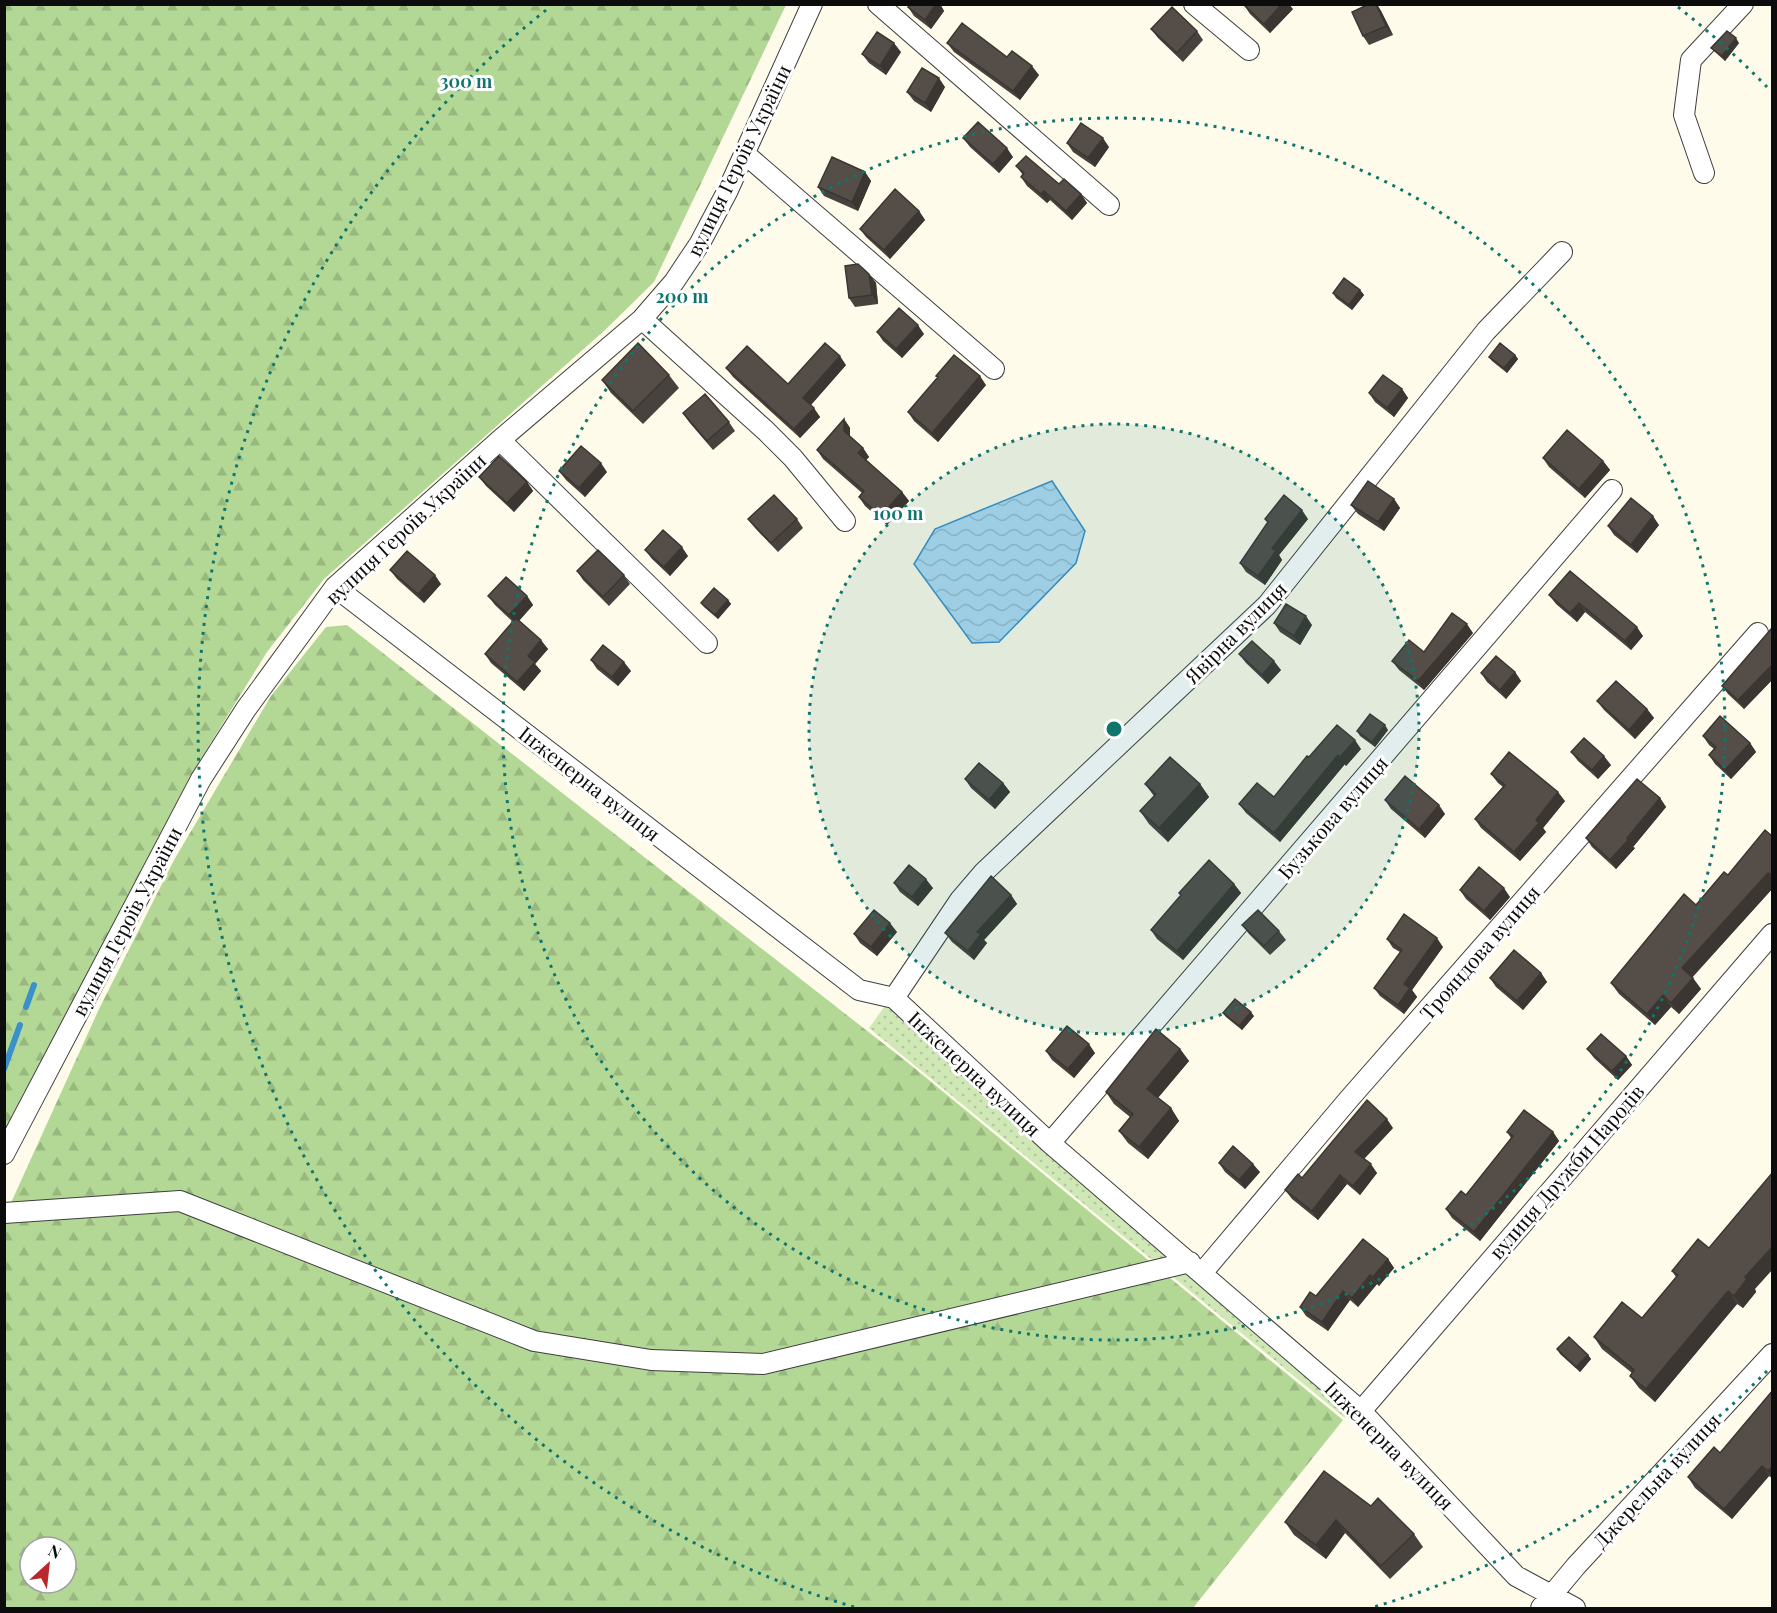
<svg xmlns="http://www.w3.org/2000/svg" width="1777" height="1613" font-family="'Playfair Display',serif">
  <defs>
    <pattern id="forest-firs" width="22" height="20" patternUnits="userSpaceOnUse" patternTransform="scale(1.5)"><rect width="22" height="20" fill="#b3d896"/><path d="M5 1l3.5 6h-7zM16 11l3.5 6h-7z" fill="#99b880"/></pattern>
    <pattern id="park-dots" width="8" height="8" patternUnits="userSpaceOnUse" patternTransform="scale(1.5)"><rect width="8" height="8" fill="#cfe8b6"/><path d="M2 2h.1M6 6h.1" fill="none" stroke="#b1c69b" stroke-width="1.8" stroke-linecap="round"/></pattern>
    <pattern id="water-waves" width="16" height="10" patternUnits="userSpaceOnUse" patternTransform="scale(1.5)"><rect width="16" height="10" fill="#b1dbf5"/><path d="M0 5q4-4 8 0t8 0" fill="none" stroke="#97bbd1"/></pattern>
  </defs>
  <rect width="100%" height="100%" fill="#fffbeb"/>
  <path fill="url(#forest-firs)" fill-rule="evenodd" d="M5,5h781l-132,277 -49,48 -281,249 -57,73 -73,118 -189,364z
    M347,625l560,437 436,358 -150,188h-1188v-392l94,-207 75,-149 97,-164 55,-69zM30,1547h36v36h-36z"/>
  <path fill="url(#park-dots)" d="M887,1003l466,404 -8,11 -476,-390z"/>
  <path fill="url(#water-waves)" stroke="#3990ca" stroke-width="1.5" d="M1052,481l33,50 -9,32 -77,79 -27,1 -58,-79 21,-35z"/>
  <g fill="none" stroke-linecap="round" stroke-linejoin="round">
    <path stroke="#3990ca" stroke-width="6" d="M26,1007l8,-22
      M4,1069l16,-44"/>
    <g stroke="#3f3f3f" stroke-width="22">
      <path id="street" d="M878,4l231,201
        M1194,4l55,46
        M745,154l249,215
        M1704,173l-20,-58 7,-55 52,-56
        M642,319l124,112 27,27 52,63
        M500,440l207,203
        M335,587l524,403 35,8 156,145 311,268 155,165 59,32
        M894,998l66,-98 24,-28 283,-267 219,-274 76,-79
        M1050,1143l562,-653
        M4,1154l197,-375 45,-70 89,-122 165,-147 142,-121 32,-37 26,-39 28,-53 84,-186
        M4,1213l176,-12 354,140 117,19 112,4 427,-102
        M1202,1273l147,-174 409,-466
        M1361,1411l411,-477
        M1541,1608l35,-42 196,-212"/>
    </g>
    <use href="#street" stroke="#fff" stroke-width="20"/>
  </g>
  <path fill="#48423e" d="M910,4h30l4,7 -13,18 -17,-13 -6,-9z
    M1369,4h8l4,7 12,24 -24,10 -6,-9z
    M1244,5l49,4 -23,24 -20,-19z
    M1151,29l46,2 6,9 -20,22 -25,-24z
    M947,43l60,14 32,18 -19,25 -66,-48z
    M1739,43l-14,18 -10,-9 -4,-4z
    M901,52l-15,23 -17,-12 -7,-9z
    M945,87l-14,25 -17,-11 -7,-9z
    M963,138l50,19 -14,16 -29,-26z
    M1067,143l42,4 -14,20 -22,-15z
    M1016,166l65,28 6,9 -15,17 -22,-20 -3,3 -20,-17 -6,-9 2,-2z
    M865,172l6,9 -13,30 -34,-15 -6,-9z
    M919,211l6,9 -35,39 -24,-22 -6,-8z
    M869,274l7,9 2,21 -23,3 -6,-9z
    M1360,290l4,5 -12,15 -16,-12 -3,-5z
    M877,332l47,2 -22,24 -19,-17z
    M1515,355l3,4 -11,14 -15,-12 -3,-4z
    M846,365l-35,40 9,12 -20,21 -67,-61 -7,-9 62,16z
    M669,375l10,13 -36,36 -32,-31 -9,-13z
    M936,376l50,9 -48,57 -24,-21 -6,-9 30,-34z
    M1402,389l6,9 -14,19 -19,-15 -6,-9z
    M683,413l46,9 6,9 -22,19 -24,-28z
    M844,419l6,9v9l13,11 6,9 -3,3 36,32 7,9 -22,24 -22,-19 -6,-9 3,-4 -39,-34 -6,-9z
    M1543,458l60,3 7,9 -25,28 -36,-31z
    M559,471l48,1 -22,25 -19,-17z
    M479,477l48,5 6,9 -19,21 -28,-26z
    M1394,499l6,9 -16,23 -26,-17 -7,-9z
    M748,519h49l6,9 -25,24 -23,-24z
    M1265,519h43l-29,36 3,5 -17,25 -19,-13 -6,-9 28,-40z
    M1659,525l-22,28 -23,-18 -6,-9z
    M645,550l43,6 -18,20 -18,-17z
    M390,570l51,14 -17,19 -27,-24z
    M577,571l47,4 6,9 -21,22 -26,-26z
    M1570,571l73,65 -12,14 -46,-38 -8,10 -21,-18 -7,-9z
    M488,596h39l6,9 -14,16 29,28 -13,15 6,7 -17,20 -33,-28 -6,-9 28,-32 -18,-17z
    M728,600l3,4 -13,15 -14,-12 -3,-4z
    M1274,623l38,2 -12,20 -20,-13z
    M1773,631v48l-29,30 -16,-15 -6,-8z
    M1473,633l-49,57 -25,-20 -7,-9 32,-9z
    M1239,654l42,16 -13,14 -22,-21z
    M591,660l40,11 -13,15 -21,-17z
    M1515,672l6,9 -15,18 -19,-17 -6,-9z
    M1597,701l50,8 7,9 -19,21 -31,-29z
    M1388,730l-13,17 -15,-11 -3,-5z
    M1703,736l47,7 6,9 -25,27 -16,-15 -6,-9 5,-6 -5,-4z
    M1361,749l-15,17 -1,-2 -65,78 -34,-29 -7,-9 35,-7 35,-40z
    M1571,752l40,13 -13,14 -20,-18z
    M1491,774l74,27 -22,27 3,4 -26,29 -39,-33 -6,-9 28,-32 -5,-4z
    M965,779l38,4 7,9 -15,17 -24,-21z
    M1145,784h55l9,13 -41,45 -19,-18 -9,-13 14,-15z
    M1660,798l6,9 -33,40 2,1 -19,21 -24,-22 -6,-9z
    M1385,800l60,14 -20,24 -34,-29z
    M1773,835v53l-81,89 9,12 -22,25 -8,-7 -16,18 -36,-31 -8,-11 85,-78 32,-30z
    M894,883l39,5 -15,18 -18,-14z
    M1234,884l7,9 -58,67 -26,-21 -6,-9z
    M1460,890l50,7 -20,23 -24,-21z
    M1011,895l6,9 -33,36 3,3 -13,17 -22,-18 -7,-9z
    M1242,925l37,6 7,9 -16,15 -21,-21z
    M897,932l-20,24 -17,-13 -6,-9z
    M1387,939l56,8 -31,43 5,7 -13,17 -24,-18 -6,-8 26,-36 -7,-4z
    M1541,973l6,9 -24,28 -27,-23 -6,-9z
    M1223,1013l31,3 -12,14 -16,-13z
    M1180,1049l9,12 -31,37 13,10 8,13 -31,38 -20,-16 -9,-12 11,-14 -16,-13 -8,-12z
    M1587,1049l39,7 6,9 -14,15 -24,-22z
    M1046,1051l49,2 -21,25 -22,-18z
    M1393,1128l-29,31 13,14 -17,22 -13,-11 -29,36 -26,-21 -7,-9 17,-12z
    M1507,1132h46l6,9 -79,100 -28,-23 -6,-9 20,-14 45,-57z
    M1219,1163l41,9 -15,17 -20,-17z
    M1388,1259l6,9 -15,18 -2,-2 -19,23 -8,-7 -22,31 -22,-15 -6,-9 16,-11z
    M1672,1271l83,18 1,3 -13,16 -6,-4 -82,98 -16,-14 -9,-12 2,-3 -30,-24 -8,-12 48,-19 34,-41z
    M1557,1349l31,6 3,4 -11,13 -20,-18z
    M1773,1390v89l-4,-3 -37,43 -37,-31 -7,-11 32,-24z
    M1371,1506l43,28 9,13 -33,32 -45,-46 -19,26 -32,-24 -9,-13z"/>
  <path fill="#3b3632" d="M936,4h4l4,7 -13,18 -6,-9z
    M1282,4h7l4,5 -23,24 -6,-9z
    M1376,4l5,7 12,24 -7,-9z
    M1736,38l3,5 -14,18 -3,-5z
    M894,43l7,9 -15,23 -6,-9z
    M1032,66l7,9 -19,25 -7,-9z
    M939,78l6,9 -14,25 -6,-9z
    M1103,138l6,9 -14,20 -7,-9z
    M1007,148l6,9 -14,16 -6,-9z
    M865,172l6,9 -13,30 -6,-9z
    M1044,191l6,9 -3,3 -6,-9z
    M1081,194l6,9 -15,17 -6,-9z
    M919,211l6,9 -35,39 -6,-9z
    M869,274l7,9 2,21 -6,-9z
    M1360,290l4,5 -12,15 -3,-5z
    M918,325l6,9 -22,24 -6,-9z
    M1515,355l3,4 -11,14 -3,-5z
    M840,356l6,9 -37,42 -6,-9z
    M980,376l6,9 -48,57 -6,-9z
    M1402,389l6,9 -14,19 -7,-9z
    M814,408l6,9 -20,21 -6,-9z
    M844,419l6,9v12l-6,-9z
    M863,448l6,9 -5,5 -6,-9z
    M1603,461l7,9 -25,28 -6,-9z
    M601,463l6,9 -22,25 -6,-9z
    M527,482l6,9 -19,21 -7,-9z
    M902,492l7,9 -22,24 -6,-9z
    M1394,499l6,9 -16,23 -6,-9z
    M1302,510l6,9 -29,36 3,5 -17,25 -7,-9 14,-28z
    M1653,516l6,9 -22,28 -6,-8z
    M682,547l6,9 -18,20 -6,-9z
    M435,575l6,9 -17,19 -6,-9z
    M527,596l6,9 -17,19 -7,-9z
    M728,600l3,4 -13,15 -3,-4z
    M1579,603l6,9 -8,10 -7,-9z
    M1306,616l6,9 -12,20 -6,-9z
    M1467,624l6,9 -49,57 -6,-9z
    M1637,627l6,9 -12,14 -6,-9z
    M541,640l7,9 -13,15 6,7 -17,20 -7,-9 11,-26z
    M1274,661l7,9 -13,14 -6,-9z
    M624,662l7,9 -13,15 -6,-9z
    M1773,664v15l-29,30 -6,-9z
    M1515,672l6,9 -15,18 -6,-9z
    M1647,709l7,9 -19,21 -6,-9z
    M1385,725l3,5 -13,17 -3,-5z
    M1355,740l6,9 -15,17 -6,-9z
    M1750,743l6,9 -25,27 -6,-9z
    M1338,755l7,9 -65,78 -6,-9z
    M1604,756l7,9 -13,14 -6,-9z
    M1003,783l7,9 -15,17 -6,-9z
    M1200,784l9,13 -41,45 -9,-14z
    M1558,792l7,9 -22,27 3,4 -26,29 -6,-9 22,-32z
    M1660,798l6,9 -33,40 2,1 -19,21 -6,-9z
    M1439,805l6,9 -20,24 -6,-9z
    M1768,873l5,6v9l-83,92 -8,-12z
    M926,879l7,9 -15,18 -6,-9z
    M1234,884l7,9 -58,67 -6,-9z
    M1504,888l6,9 -20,23 -6,-9z
    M1011,895l6,9 -33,36 3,3 -13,17 -6,-9 9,-19z
    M890,923l7,9 -20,24 -6,-9z
    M1437,938l6,9 -31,43 5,7 -13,17 -6,-9 6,-21z
    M1541,973l6,9 -24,28 -6,-9z
    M1693,978l8,11 -22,25 -8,-11z
    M1663,995l8,12 -16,18 -8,-11z
    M1251,1012l3,4 -12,14 -3,-4z
    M1089,1044l6,9 -21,25 -6,-9z
    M1180,1049l9,12 -34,40 -8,-12z
    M1626,1056l6,9 -14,15 -6,-9z
    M1171,1108l8,13 -31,38 -9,-12z
    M1387,1119l6,9 -31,33 -7,-9z
    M1553,1132l6,9 -79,100 -6,-9z
    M1253,1164l7,8 -15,17 -6,-9z
    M1371,1164l6,9 -17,22 -7,-9z
    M1340,1175l7,9 -29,36 -6,-9z
    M1773,1246v23l-18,20 1,3 -13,16 -9,-12 11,-19z
    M1388,1259l6,9 -15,18 -6,-9z
    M1370,1275l7,9 -19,23 -6,-9z
    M1343,1291l7,9 -22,31 -6,-9z
    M1728,1291l9,13 -82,98 -9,-13z
    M1588,1355l3,4 -11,13 -4,-5z
    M1762,1466l7,10 -37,43 -8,-10z
    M1773,1466v12l-5,-7z
    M1336,1520l9,13 -19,26 -10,-14z"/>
  <path fill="#544d48" stroke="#3b3632" stroke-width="1.5" d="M910,4h26l-11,16 -17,-13z
    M1245,4h37l-18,20 -20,-19z
    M1369,4h7l10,22 -23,10 -11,-24z
    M1172,7l25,24 -20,22 -26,-24z
    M962,23l45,34 5,-6 20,15 -19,25 -66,-48z
    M1727,31l9,7 -14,18 -11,-8z
    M877,32l17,11 -14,23 -18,-12z
    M922,68l17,10 -14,25 -18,-11z
    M978,122l29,26 -14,16 -30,-26z
    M1081,123l22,15 -15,20 -21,-15z
    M1026,156l33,28 5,-5 17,15 -15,17 -22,-20 -3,3 -20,-17 3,-4 -8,-7z
    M832,157l33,15 -13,30 -34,-15z
    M895,189l24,22 -35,39 -24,-21z
    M858,264l11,10 3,21 -23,3 -4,-32z
    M1344,278l16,12 -11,15 -16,-12z
    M899,308l19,17 -22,24 -19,-17z
    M638,343l31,32 -36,36 -31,-31z
    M825,343l15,13 -37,42 11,10 -20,21 -68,-61 21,-22 41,38z
    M1500,343l15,12 -11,13 -15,-11z
    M954,355l26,21 -48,57 -24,-21 30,-35 -2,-1z
    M1383,375l19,14 -15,19 -18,-15z
    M705,394l24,28 -22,19 -24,-28z
    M844,419v12l19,17 -5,5 44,39 -21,24 -22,-19 5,-6 -47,-41z
    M1567,430l36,31 -24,28 -36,-31z
    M581,446l20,17 -22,25 -20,-17z
    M499,456l28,26 -20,21 -28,-26z
    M1368,481l26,18 -16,23 -27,-17z
    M774,495l23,24 -26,24 -23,-24z
    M1284,495l18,15 -30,38 4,3 -18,25 -18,-13 28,-41 -3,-3z
    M1631,498l22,18 -22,29 -23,-19z
    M663,530l19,17 -18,20 -19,-17z
    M598,550l26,25 -21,22 -26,-26z
    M407,551l28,24 -17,19 -28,-24z
    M1570,571l67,56 -12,14 -46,-38 -9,10 -21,-18z
    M506,577l21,19 -18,19 -21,-19z
    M714,588l14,12 -13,15 -14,-12z
    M1286,604l20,12 -12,20 -20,-13z
    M1452,613l15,11 -49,57 -26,-20 17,-21 15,12z
    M516,618l25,22 -13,16 7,6 -18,20 -32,-28z
    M1771,629l2,2v33l-35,36 -16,-14z
    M1252,641l22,20 -12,14 -23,-21z
    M603,645l21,17 -12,15 -21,-17z
    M1496,656l19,16 -15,18 -19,-17z
    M1616,681l31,28 -18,21 -32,-29z
    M1370,714l15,11 -13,17 -15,-11z
    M1720,716l30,27 -25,27 -16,-15 7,-8 -13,-11z
    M1337,725l18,15 -15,17 -2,-2 -64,78 -35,-29 18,-21 17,14 33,-41 2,1z
    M1584,738l20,18 -12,14 -21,-18z
    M1509,752l49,40 -22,28 3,3 -25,29 -39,-33 30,-34 -14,-11z
    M1170,757l30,27 -41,44 -19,-17 16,-17 -11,-10z
    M979,763l24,20 -14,17 -24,-21z
    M1405,776l34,29 -20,24 -34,-29z
    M1637,779l23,19 -33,40 1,2 -18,20 -24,-22z
    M1765,830l7,6 1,-1v39l-2,1 -3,-2 -86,95 11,10 -22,25 -8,-8 -16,19 -36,-31 73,-89 12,11 28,-33 4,3z
    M1209,860l25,24 -57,67 -26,-21 30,-35 -2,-2z
    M909,865l17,14 -14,18 -18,-14z
    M1479,867l25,21 -20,23 -24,-21z
    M991,876l20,19 -34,37 4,2 -13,17 -23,-18z
    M874,910l16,13 -19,24 -17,-13z
    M1258,910l21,21 -15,15 -22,-21z
    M1404,914l33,24 -33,46 6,4 -12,17 -24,-17 28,-38 -15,-11z
    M1514,950l27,23 -24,28 -27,-23z
    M1235,999l16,13 -12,14 -16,-13z
    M1067,1026l22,18 -21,25 -22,-18z
    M1156,1029l24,20 -33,40 24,19 -32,39 -20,-16 14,-17 -27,-22z
    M1601,1034l25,22 -14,15 -25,-22z
    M1367,1100l20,19 -32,33 16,12 -18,22 -13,-11 -28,36 -27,-21 13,-16 4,4z
    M1524,1110l29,22 -79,100 -28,-23 15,-18 5,4 47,-59 -6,-4z
    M1233,1146l20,18 -14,16 -20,-17z
    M1773,1172v74l-28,31 2,2 -13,17 -6,-5 -82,98 -16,-13 4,-6 -40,-33 28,-35 20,16 36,-43 -6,-4 26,-32 11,9z
    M1363,1239l25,20 -15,18 -3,-2 -18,23 -9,-7 -21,31 -22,-15 10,-15 6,4z
    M1569,1337l19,18 -12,12 -19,-18z
    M1773,1390v76l-5,5 -6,-5 -38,43 -36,-32 26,-30 6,6z
    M1324,1471l47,35 7,-8 36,36 -33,32 -45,-46 -20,25 -31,-23z"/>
  <circle cx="1114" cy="729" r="305" fill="#0f766e" fill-opacity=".12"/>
  <g fill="none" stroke="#0f766e" stroke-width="3" stroke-dasharray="3 6">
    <circle cx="1114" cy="729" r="305"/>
    <circle cx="1114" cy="729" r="611"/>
    <path d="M1767 1371A916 916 0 0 1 1374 1607M854 1607A916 916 0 0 1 550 7M1678 7A916 916 0 0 1 1767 87"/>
  </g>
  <g text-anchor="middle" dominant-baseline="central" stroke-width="6" stroke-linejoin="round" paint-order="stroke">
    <g font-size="20" fill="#0c0c0c" stroke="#fff">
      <text transform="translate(738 160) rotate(-64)">вулиця Героїв України</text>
      <text transform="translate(405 528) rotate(-43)">вулиця Героїв України</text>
      <text transform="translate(1235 632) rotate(-45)">Явірна вулиця</text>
      <text transform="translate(590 783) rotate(38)">Інженерна вулиця</text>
      <text transform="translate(1332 817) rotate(-49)">Бузькова вулиця</text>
      <text transform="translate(126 921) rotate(-62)">вулиця Героїв України</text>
      <text transform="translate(1479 952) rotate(-49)">Трояндова вулиця</text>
      <text transform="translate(975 1073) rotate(43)">Інженерна вулиця</text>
      <text transform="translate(1566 1171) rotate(-49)">вулиця Дружби Народів</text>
      <text transform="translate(1390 1445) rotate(45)">Інженерна вулиця</text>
      <text transform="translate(1656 1480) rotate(-47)">Джерельна вулиця</text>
    </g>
  </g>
  <circle cx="1114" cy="729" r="9" fill="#0f766e" stroke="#fff" stroke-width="3"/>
  <g font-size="18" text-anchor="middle" font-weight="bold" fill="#0f766e" stroke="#fff" stroke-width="6" stroke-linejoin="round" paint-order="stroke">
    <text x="466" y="88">300 m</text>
    <text x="682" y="303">200 m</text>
    <text x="898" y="520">100 m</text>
  </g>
  <rect width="1777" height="1613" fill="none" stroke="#0c0c0c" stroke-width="12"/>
  <g transform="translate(48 1565) rotate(27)"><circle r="28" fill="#ffffff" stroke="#9e9e9e" stroke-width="1.5"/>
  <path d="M0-4.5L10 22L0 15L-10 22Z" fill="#b9272d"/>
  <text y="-9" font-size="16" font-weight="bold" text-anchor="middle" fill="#0c0c0c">N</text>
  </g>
</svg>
